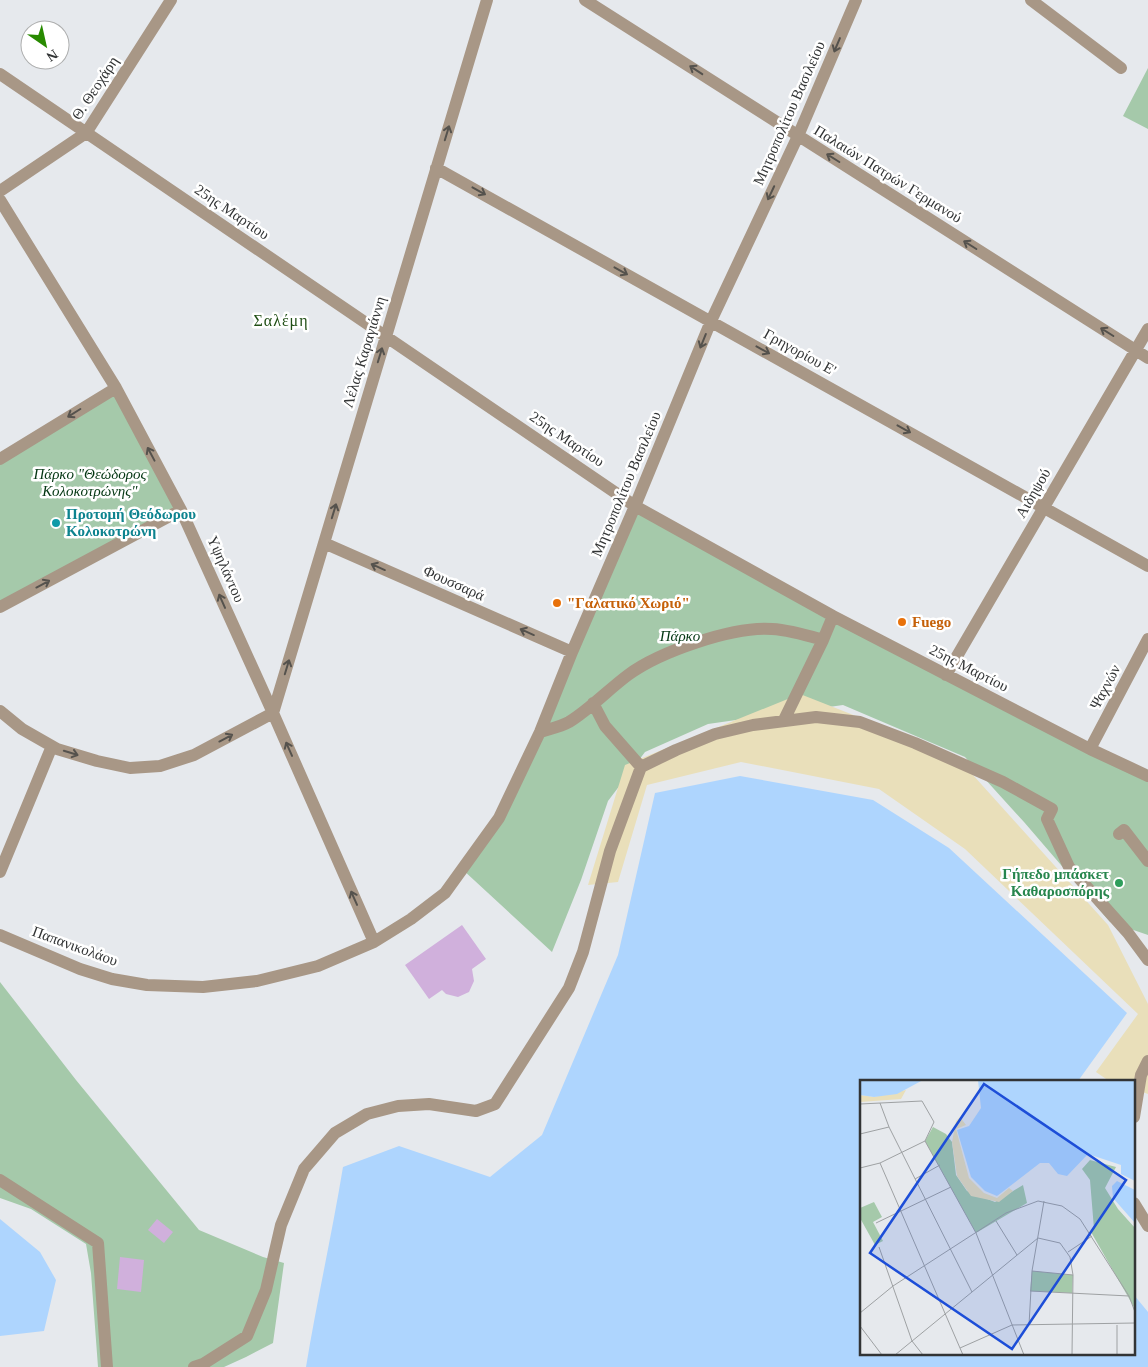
<svg xmlns="http://www.w3.org/2000/svg" width="1148" height="1367" font-family="Georgia,serif">
  <rect width="100%" height="100%" fill="#e6e9ed"/>
  <path fill="#a5c9aa" d="M1148,68v61l-25,-13z
    M116,388l65,122 -181,97v-148z
    M635,506l513,270v159l-38,-13 -86,-100 -59,-65 -122,-52 -135,19 -63,28 -37,49 -27,79 -29,72 -90,-83 37,-51z
    M0,982l76,98 123,150 64,27 21,6 -11,80 -27,14 -22,10h-126l-7,-94 -5,-29 -55,-35 -31,-11z"/>
  <path fill="#e9dfba" d="M800,694l155,61 153,170 40,79v90l-14,-5v-8h-25l-13,-9 42,-58 -173,-165 -86,-60 -138,-27 -94,23 -29,97 -30,3 37,-120z"/>
  <path fill="#aed5fe" d="M740,776l133,24 76,48 178,165 -49,68h-216v272h272v-58l14,17v55h-842c11,-67 26,-133 37,-200l56,-21 91,31 52,-42 76,-180 37,-162z
    M0,1219l40,33 16,28 -12,51 -44,5z"/>
  <path fill="#d0b0dc" d="M462,925l24,34 -14,10 2,12 -5,11 -11,5 -12,-3 -4,-4 -13,9 -24,-34z
    M157,1219l16,13 -9,11 -16,-13z
    M120,1257l24,3 -3,32 -24,-3z"/>
  <g fill="none" stroke-linecap="round" stroke-linejoin="round">
    <path stroke="#a89786" stroke-width="12" d="M585,0l563,358
      M1031,0l90,68
      M0,74l635,432 198,110 257,133 58,27
      M436,168l712,398
      M0,191l86,-58 85,-133
      M0,200l116,188 65,122 92,203 101,229
      M0,459l116,-71
      M324,543l248,109
      M0,607l181,-97
      M946,675l202,-346
      M593,703l12,23 36,41
      M0,711l22,18 35,20 40,12 33,7 30,-2 34,-11 79,-42 214,-713
      M784,720l39,-80 10,-24
      M540,732c9,-3 20,-5 29,-10 20,-12 40,-33 59,-47 31,-23 105,-49 144,-46 18,1 34,6 51,11
      M1090,749l58,-110
      M1119,834l5,-4 24,31
      M0,872l52,-126
      M0,935l80,34 32,10 35,6 56,2 54,-6 61,-15 56,-24 37,-23 34,-26 54,-75 41,-86 32,-80 63,-146 76,-185 87,-185 58,-136
      M1134,1117l7,-42 7,-14
      M0,1180l98,63 9,124
      M1134,1203l14,23
      M194,1367l9,-3 44,-28 19,-46 15,-65 23,-56 31,-36 32,-19 31,-8 31,-2 47,7 19,-7 74,-116 14,-36 27,-101 31,-84 35,-17 39,-16 38,-9 63,-8 44,5 55,21 88,39 49,27 -5,10 22,48 59,66 20,27"/>
  </g>
  <defs><path id="oneway-shaft" d="M-6 0H5M1.5-3L5.5 0L1.5 3" fill="none" stroke-width="1.6" stroke-linecap="round" stroke-linejoin="round" transform="scale(1.25)"/></defs>
  <g stroke="#55524d">
    <use href="#oneway-shaft" transform="translate(837 45) rotate(113)"/>
    <use href="#oneway-shaft" transform="translate(696 70) rotate(-147)"/>
    <use href="#oneway-shaft" transform="translate(447 133) rotate(-73)"/>
    <use href="#oneway-shaft" transform="translate(833 158) rotate(-148)"/>
    <use href="#oneway-shaft" transform="translate(479 191) rotate(29)"/>
    <use href="#oneway-shaft" transform="translate(771 193) rotate(115)"/>
    <use href="#oneway-shaft" transform="translate(970 245) rotate(-148)"/>
    <use href="#oneway-shaft" transform="translate(621 271) rotate(29)"/>
    <use href="#oneway-shaft" transform="translate(1107 332) rotate(-148)"/>
    <use href="#oneway-shaft" transform="translate(703 341) rotate(112)"/>
    <use href="#oneway-shaft" transform="translate(763 350) rotate(29)"/>
    <use href="#oneway-shaft" transform="translate(380 355) rotate(-73)"/>
    <use href="#oneway-shaft" transform="translate(74 413) rotate(148)"/>
    <use href="#oneway-shaft" transform="translate(904 429) rotate(29)"/>
    <use href="#oneway-shaft" transform="translate(151 454) rotate(-118)"/>
    <use href="#oneway-shaft" transform="translate(334 511) rotate(-73)"/>
    <use href="#oneway-shaft" transform="translate(378 567) rotate(-156)"/>
    <use href="#oneway-shaft" transform="translate(43 584) rotate(-28)"/>
    <use href="#oneway-shaft" transform="translate(222 601) rotate(-114)"/>
    <use href="#oneway-shaft" transform="translate(527 632) rotate(-156)"/>
    <use href="#oneway-shaft" transform="translate(287 667) rotate(-73)"/>
    <use href="#oneway-shaft" transform="translate(226 738) rotate(-28)"/>
    <use href="#oneway-shaft" transform="translate(289 749) rotate(-114)"/>
    <use href="#oneway-shaft" transform="translate(71 753) rotate(17)"/>
    <use href="#oneway-shaft" transform="translate(354 898) rotate(-114)"/>
  </g>
  <circle fill="#0f9aa8" stroke="#fff" stroke-width="2" cx="56" cy="523" r="5"/>
  <g fill="#e8710a" stroke="#fff" stroke-width="2">
    <circle cx="557" cy="603" r="5"/>
    <circle cx="902" cy="622" r="5"/>
  </g>
  <circle fill="#2e9e5b" stroke="#fff" stroke-width="2" cx="1119" cy="883" r="5"/>
  <g text-anchor="middle" dominant-baseline="central" stroke-width="5" stroke-linejoin="round" paint-order="stroke">
    <g font-size="15" fill="#323435" stroke="#fff">
      <text transform="translate(95 88) rotate(-57)">Θ. Θεοχάρη</text>
      <text transform="translate(789 113) rotate(-66)">Μητροπολίτου Βασιλείου</text>
      <text transform="translate(888 174) rotate(32)">Παλαιών Πατρών Γερμανού</text>
      <text transform="translate(232 212) rotate(34)">25ης Μαρτίου</text>
      <text transform="translate(364 352) rotate(-73)">Λέλας Καραγιάννη</text>
      <text transform="translate(800 352) rotate(29)">Γρηγορίου Ε'</text>
      <text transform="translate(567 439) rotate(34)">25ης Μαρτίου</text>
      <text transform="translate(626 484) rotate(-67)">Μητροπολίτου Βασιλείου</text>
      <text transform="translate(1033 493) rotate(-60)">Αιδηψού</text>
      <text transform="translate(226 569) rotate(66)">Υψηλάντου</text>
      <text transform="translate(454 583) rotate(24)">Φουσσαρά</text>
      <text transform="translate(969 668) rotate(27)">25ης Μαρτίου</text>
      <text transform="translate(1105 687) rotate(-62)">Ψαχνών</text>
      <text transform="translate(75 946) rotate(20)">Παπανικολάου</text>
    </g>
    <g font-size="15" font-style="italic" fill="#033612" stroke="#fff">
      <text x="90" y="474">Πάρκο "Θεώδορος<tspan x="90" dy="17">Κολοκοτρώνης"</tspan></text>
      <text x="680" y="636">Πάρκο</text>
    </g>
    <g font-size="15" font-weight="bold" fill="#0d838f" stroke="#fff" text-anchor="start">
      <text x="66" y="514">Προτομή Θεόδωρου<tspan x="66" dy="17">Κολοκοτρώνη</tspan></text>
    </g>
    <g font-size="15" font-weight="bold" fill="#c56008" stroke="#fff" text-anchor="start">
      <text x="567" y="603">"Γαλατικό Χωριό"</text>
      <text x="912" y="622">Fuego</text>
    </g>
    <g font-size="15" font-weight="bold" fill="#27864d" stroke="#fff" text-anchor="end">
      <text x="1109" y="874">Γήπεδο μπάσκετ<tspan x="1109" dy="17">Καθαροσπόρης</tspan></text>
    </g>
    <g font-size="16" letter-spacing="1" fill="#214f16" stroke="#fff">
      <text x="281" y="320">Σαλέμη</text>
    </g>
  </g>
  <g transform="translate(860 1080)">
    <rect width="275" height="275" fill="#e6e9ed"/>
    <path d="M73,47l13,7 6,8 4,33 11,16 28,11 28,-17 4,18 -51,30 -51,-92zM230,80l26,7 -11,21 13,21 17,19v81l-44,-77 3,-3 -4,-49 -8,-11zM14,122l8,15 -9,5 10,19 -8,4 -15,-27v-10zM172,191l41,4 -1,18 -42,-2z" fill="#a5c9aa"/>
    <path d="M46,10l-5,9 -41,3v-7l14,2zM100,37l6,8 -10,4 13,49 15,15 13,5 12,-10 4,3 -14,11 -28,-6 -14,-20 -5,-34 4,-21z" fill="#e9dfba"/>
    <path d="M0,0h63l-26,14 -23,3 -14,-2zM118,0h157v101l-14,-7v-9l-33,-11 -21,22 -9,-2 -9,-11h-9l-43,33 -12,-5 -14,-14 -14,-47 12,-4 12,-18zM257,101l18,9v33l-22,-25 -1,-12z" fill="#aed5fe"/>
    <path fill="none" stroke="#9ea1a3" stroke-width="1" d="M20,23l9,24 83,165M0,24l62,-3 12,21 -9,19M0,54l29,-7M65,61l51,92 48,122M20,83l83,192M0,88l20,-5 45,-22M55,99l25,-14M136,141l21,34M16,143l75,-36M19,167l33,94 11,14M208,172l24,-16M172,191l41,4M170,211l99,5M0,233l33,-27 113,-73 32,-12 24,5 18,13 49,77 6,16M169,245l3,-54 12,-70M0,246l22,29M100,268l52,-23 123,-2M35,275l143,-117 22,5 10,14 3,18 -1,80M257,275v-30"/>
    <path fill="#1d4ed8" fill-opacity="0.15" stroke="#1d4ed8" stroke-width="2.5" d="M124,4l142,96 -114,169 -142,-96z"/>
    <rect width="275" height="275" fill="none" stroke="#323435" stroke-width="2.5"/>
  </g>
  <g transform="translate(45 45) rotate(146)"><circle r="24" fill="#ffffff" stroke="#adaeae"/>
  <path d="M0-4L9 19L0 12L-9 19Z" fill="#288a00"/>
  <text y="-8" font-size="14" font-weight="bold" text-anchor="middle" fill="#323435">N</text>
  </g>
</svg>
